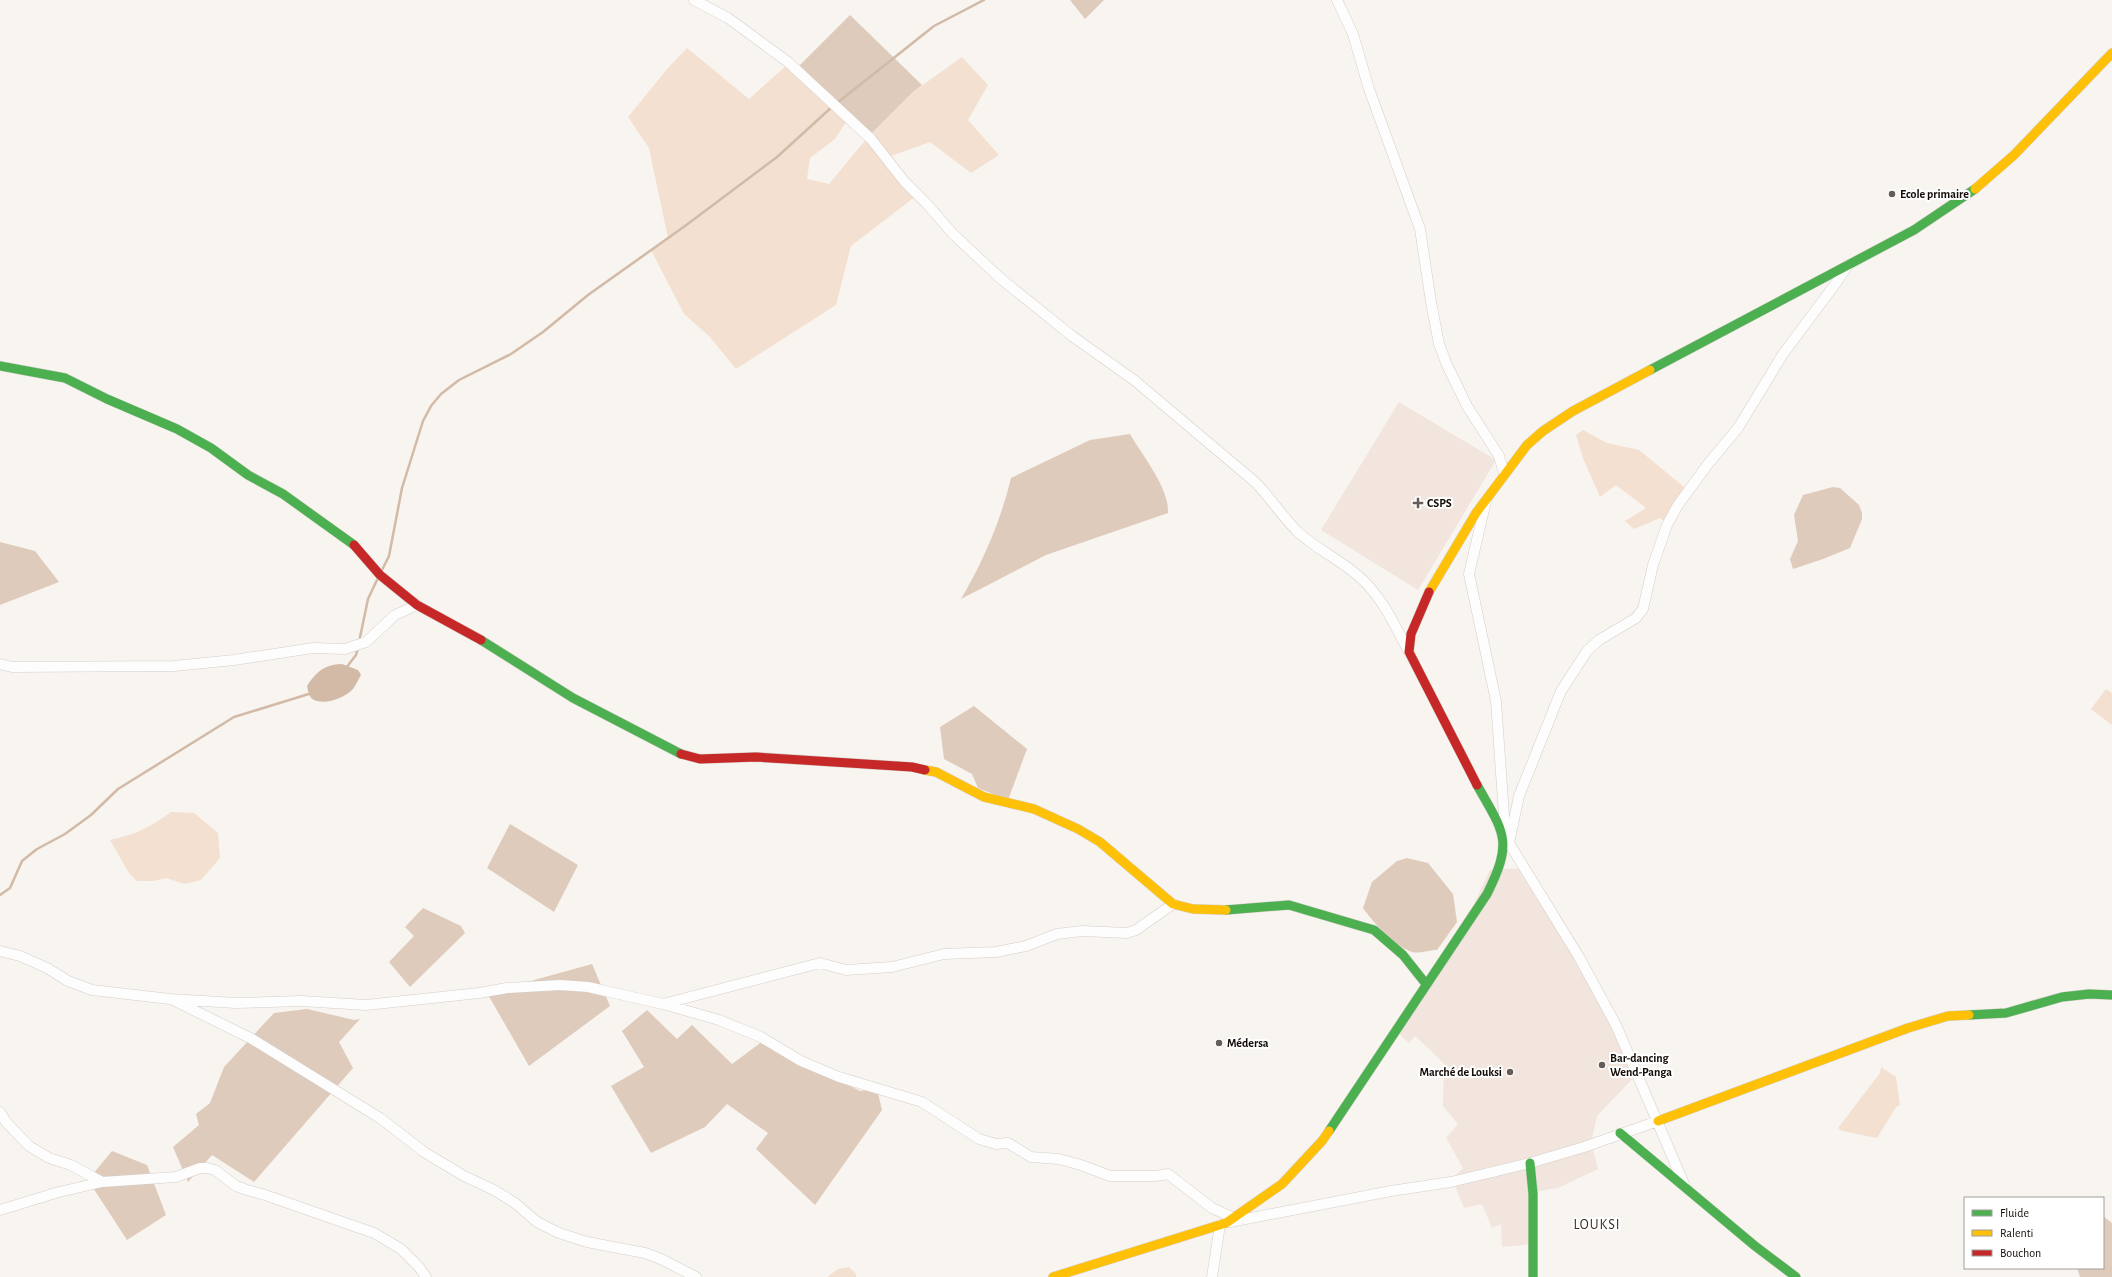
<svg xmlns="http://www.w3.org/2000/svg" width="2112" height="1277" font-family="'Alegreya Sans',sans-serif">
  <rect width="100%" height="100%" fill="#f8f4f0"/>
  <path fill="#f1e5dd" d="M1399,402l97,58 -78,130 -97,-60z
    M1523,868l40,66 74,140 -40,42 -6,27 7,26 -40,19 -26,4 1,52 -31,3 -1,-23 -9,4 -10,-24 -18,4 -12,-29 11,-11 -17,-30 12,-14 -15,-18 1,-43 -29,-27 -6,7 -15,-14 79,-123 17,-36z"/>
  <path fill="#f4e0d0" d="M687,48l62,51 39,-35 60,55 -13,20 -25,19 -3,21 22,5 39,-47 45,-45 49,-35 26,28 -20,35 31,35 -28,18 -41,-31 -45,16 31,38 -65,50 -15,59 -100,64 -27,-33 -25,-22 -33,-64 17,-12 -19,-90 -21,-31 40,-49z
    M1583,430l24,13 32,7 50,41 -21,33 -8,-6 -26,11 -9,-8 21,-13 -30,-23 -16,12 -17,-39 -7,-23z
    M2106,689l6,4v32l-21,-16z
    M171,812l23,1 24,20 2,25 -19,22 -16,4 -19,-6 -13,3h-16l-8,-8 -19,-33c27,-6 39,-12 61,-28z
    M1881,1067l15,10 4,28 -4,2 -19,31 -35,-7 -4,-3 42,-55z
    M849,1267l7,7v3h-29l11,-8z"/>
  <path fill="#dfcbbb" d="M1070,0h34l-19,19z
    M850,15l72,70 -9,7 -45,45 -73,-67z
    M1130,434c12,21 40,55 38,79l-122,42 -85,44c22,-37 40,-79 50,-121l79,-38z
    M1833,487l7,1 19,17 3,8v6l-12,29 -27,11 -30,10 -3,-10 8,-18 -4,-26 9,-20z
    M0,542l35,9 24,31 -59,23z
    M974,706l53,43 -19,51 -30,-12 -6,-14 -28,-15 -4,-32z
    M510,824l68,41 -24,47 -67,-44z
    M1407,858l21,5 25,31 4,28 -20,28c-7,0 -19,4 -25,2 -19,-7 -38,-29 -49,-44l9,-26 25,-21z
    M423,908l38,18 4,7 -55,54 -21,-25 25,-26 -9,-9z
    M592,964l18,42 -81,60 -42,-73z
    M307,1009l47,11 6,-1 -21,23 14,26 -99,114 -42,-27 -24,27 -15,-35 26,-22 -3,-11 14,-11 14,-36 50,-54z
    M647,1010l30,29 15,-14 40,39 31,-23 97,50 17,-2 5,21 -67,95 -59,-56 12,-16 -41,-29 -22,23 -54,26 -40,-67 33,-19 -22,-36z
    M112,1151l35,14 19,50 -39,25 -39,-60z
    M2103,1216l9,7v54h-32l-3,-9h26z"/>
  <path fill="#d2baa6" d="M342,664l16,6 3,5c-3,5 -5,10 -8,14 -8,9 -28,16 -39,11 -5,-2 -6,-10 -7,-14 10,-15 17,-21 35,-22z"/>
  <g fill="none" stroke-linecap="round" stroke-linejoin="round">
    <path stroke="#d2baa6" stroke-width="2.5" d="M837,103l97,-77 50,-26
      M382,570l7,-14 13,-68 21,-67 8,-15 10,-12 18,-14 52,-26 32,-22 45,-37 97,-69 92,-69 56,-51
      M359,642l9,-43 9,-19
      M346,668l10,-13 2,-7
      M0,895l10,-7 12,-27 15,-12 28,-15 26,-19 27,-26 116,-72 78,-24"/>
    <g stroke="#d4cec8" stroke-width="11">
      <path id="street" d="M694,0l34,18 60,44 83,77 33,42 22,22 27,31 47,44 72,58 62,44 121,102c16,16 28,36 44,51 18,16 39,26 57,41 25,20 38,50 53,78
        M1337,0l16,34 16,55 51,140 11,73 8,42 8,21 20,41 32,50 5,17
        M1486,501l-17,73 27,127 9,129
        M0,664l12,3 162,-1 60,-6 79,-12 32,1 21,-7 29,-27 22,-10
        M1506,838l73,119 37,68 68,159
        M1509,843l10,-47 42,-105 26,-40 12,-11 37,-22 7,-9 10,-44 14,-40 11,-20 30,-41 30,-36 45,-74 53,-71 12,-18
        M0,951l20,5 27,12 21,13 24,9 78,9 66,4 65,-2 65,4 113,-12 28,-5 53,-3 28,2 75,17 157,-41 26,7 46,-3 52,-13 52,-2 30,-6 31,-12 25,-3 45,2 9,-3 37,-26
        M173,1000l79,39 128,79 44,34 40,24 30,14 21,13 22,19 22,11 28,9 58,11 16,6 35,18
        M663,1004l56,16 42,17 40,24 38,16 83,25 57,37 17,5 12,-1 23,14 28,2 22,6 29,11h45l13,-2 44,34 22,10
        M0,1112l6,10 23,24 20,12 22,7 31,17
        M0,1210l59,-18 43,-10 74,-5 24,-9h7l8,2 21,16 11,4 18,5 109,38 27,16 18,18 7,10
        M1230,1222l161,-31 60,-9 79,-19 54,-16 74,-26
        M1212,1277l8,-52"/>
    </g>
    <g stroke="#d4cec8" stroke-width="10">
      <path id="fast" d="M0,366l65,12 42,21 70,30 34,19 37,27 35,19 71,51
        M1650,370l264,-140 61,-41
        M481,640l92,58 108,56
        M1226,910l63,-5 85,25 29,25 23,29
        M1969,1015l37,-2 56,-16 27,-3 23,1
        M1329,1131l158,-237c27,-54 17,-61 -10,-109
        M1620,1133l135,113 41,31
        M1530,1163l3,31v83"/>
    </g>
    <g stroke="#d4cec8" stroke-width="10">
      <path id="slow" d="M1975,189l39,-34 98,-102
        M1429,592l47,-79 51,-68 16,-14 30,-20 77,-41
        M925,770l11,2 48,25 50,12 44,20 22,13 73,62 20,5 33,1
        M1658,1121l250,-93 40,-12 21,-1
        M1053,1277l173,-54 56,-39 40,-43 7,-10"/>
    </g>
    <g stroke="#d4cec8" stroke-width="10">
      <path id="jam" d="M354,545l26,30 37,30 64,35
        M1429,592l-18,42 -2,18 68,133
        M681,754l19,5 56,-2 156,10 13,3"/>
    </g>
    <use href="#street" stroke="#fefdfd" stroke-width="10"/>
    <use href="#fast" stroke="#4caf50" stroke-width="9"/>
    <use href="#slow" stroke="#ffc107" stroke-width="9"/>
    <use href="#jam" stroke="#c62828" stroke-width="9"/>
  </g>
  <g fill="#645d59" stroke="#fff" stroke-width="1.5">
    <circle cx="1892" cy="194" r="4"/>
    <path d="M1416 497h4v4h4v4h-4v4h-4v-4h-4v-4h4z"/>
    <circle cx="1219" cy="1043" r="4"/>
    <circle cx="1602" cy="1065" r="4"/>
    <circle cx="1510" cy="1072" r="4"/>
  </g>
  <g text-anchor="middle" dominant-baseline="central" stroke-width="4" stroke-linejoin="round" paint-order="stroke">
    <g font-size="12" font-weight="bold" fill="#140c07" stroke="#fff" text-anchor="start">
      <text x="1900" y="194">Ecole primaire</text>
      <text x="1427" y="503">CSPS</text>
      <text x="1227" y="1043">Médersa</text>
      <text x="1610" y="1058">Bar-dancing<tspan x="1610" dy="14">Wend-Panga</tspan></text>
      <text x="1502" y="1072" text-anchor="end">Marché de Louksi</text>
    </g>
    <g font-size="14" letter-spacing="1" fill="#3b2a1c" stroke="#fff">
      <text x="1597" y="1225">LOUKSI</text>
    </g>
  </g>
  <rect x="1964" y="1197" width="140" height="72" fill="#ffffff" stroke="#a19e9c"/>
  <rect x="1972" y="1210" width="20" height="6" fill="#4caf50" stroke="#a19e9c"/>
  <text x="2000" y="1217" font-size="12" fill="#140c07">Fluide</text>
  <rect x="1972" y="1230" width="20" height="6" fill="#ffc107" stroke="#a19e9c"/>
  <text x="2000" y="1237" font-size="12" fill="#140c07">Ralenti</text>
  <rect x="1972" y="1250" width="20" height="6" fill="#c62828" stroke="#a19e9c"/>
  <text x="2000" y="1257" font-size="12" fill="#140c07">Bouchon</text>
</svg>
